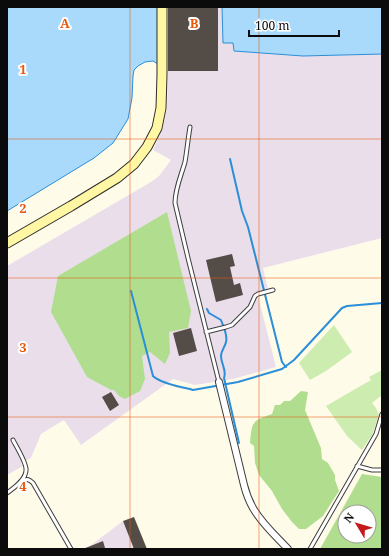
<svg xmlns="http://www.w3.org/2000/svg" width="389" height="556" font-family="'Noto Serif',serif">
  <rect width="100%" height="100%" fill="#fffbe9"/>
  <path fill="#eadeeb" d="M168,7h54l1,36h10l1,8 69,5 79,-2v184l-119,30 5,22 -11,2 19,75 -43,12 -38,6 -22,-6 -92,66 -17,-25 -23,14 -10,24 -10,5 2,3 -16,9v-209l144,-84 8,-6 12,-16 -18,-10 7,-15 4,-12 3,-16 1,-36z
    M123,521l24,28h-66l9,-3z"/>
  <path fill="#cdecb0" d="M334,325l18,27 -26,19 -16,9 -11,-17z
    M382,370v25l-10,8 4,5 3,7 -7,20 -10,15 -15,-14 -21,-30 45,-26 -2,-3z"/>
  <path fill="#b0de8e" fill-rule="evenodd" d="M167,212l24,99 -3,17 -19,4 1,21 -5,11 -15,-12 -8,4 3,23 -5,12 -15,8 -6,-3 -5,-6h-3l-24,-13 -36,-65 7,-36z
    M301,391l7,1 -3,18 16,38 1,11 6,4 7,12v5l4,11 -16,25 -17,13h-7l-7,-7 -10,-13 -10,-18 -13,-16 -4,-12 -1,-17 -4,-3c2,-22 2,-22 22,-29l3,-9h5l4,-4h6z
    M362,474l20,3v72h-62zM345,512h24v24h-24z"/>
  <path fill="#a9dafb" stroke="#2a8ed8" d="M7,7h159l-5,59 -8,-5 -8,1 -7,4 -4,4 -1,6 -1,22 -4,21 -15,24 -19,15 -87,53z
    M222,7h160v47l-79,2 -69,-5 -1,-8h-10z"/>
  <g fill="none" stroke-linecap="round" stroke-linejoin="round">
    <path stroke="#2a8ed8" stroke-width="2" d="M230,159l12,52 6,16 34,135 4,5
      M131,291l22,85c6,6 27,11 37,13l3,1 45,-8 44,-13 12,-9 48,-52 5,-2 35,-3
      M207,309l2,4 12,7c2,6 7,15 5,22 -1,5 -5,9 -5,14 0,8 6,14 3,22l15,65"/>
  </g>
  <path fill="#544c47" d="M168,7h50v64h-50z
    M232,254l3,12 -5,1 4,18 6,-2 3,12 -27,7 -10,-42z
    M191,328l6,23 -18,5 -6,-23z
    M111,392l8,13 -9,6 -8,-14z
    M134,517l13,32h-13l-11,-28z
    M103,541l2,7 -2,1h-20z"/>
  <g fill="none" stroke-linecap="round" stroke-linejoin="round">
    <g stroke="#3e3e3e" stroke-width="5">
      <path id="lane" d="M190,127c-2,12 -3,23 -5,35 -4,14 -10,27 -10,41l13,55 31,124
        M206,332l20,-5 6,-2 18,-18 5,-11 3,-2 15,-4
        M357,466l15,4h10
        M20,482c6,-3 8,-4 13,1l38,66
        M7,493c7,-5 20,-14 19,-24 0,-7 -10,-23 -13,-29
        M310,549l66,-115 6,-20"/>
    </g>
    <g stroke="#3e3e3e" stroke-width="8">
      <path id="street" d="M219,382l25,103c2,8 5,16 9,23 9,16 23,28 35,41"/>
    </g>
    <g stroke="#2d2d2d" stroke-width="11">
      <path id="secondary" d="M7,243l64,-37 46,-28 17,-14 13,-17 10,-19 4,-20 1,-33v-68"/>
    </g>
    <use href="#lane" stroke="#fff" stroke-width="3"/>
    <use href="#street" stroke="#fff" stroke-width="6"/>
    <use href="#secondary" stroke="#fff7a4" stroke-width="9"/>
  </g>
  <path fill="none" stroke="#e8590c" stroke-width="1" stroke-opacity="0.55" d="M130,7v542M259,7v542M7,139h375M7,278h375M7,417h375"/>
  <g font-size="13" text-anchor="middle" font-weight="bold" fill="#e8590c" stroke="#fff" stroke-width="4" stroke-linejoin="round" paint-order="stroke">
    <text x="65" y="28">A</text>
    <text x="194" y="28">B</text>
    <text x="23" y="74">1</text>
    <text x="23" y="213">2</text>
    <text x="23" y="352">3</text>
    <text x="23" y="491">4</text>
  </g>
  <rect width="389" height="556" fill="none" stroke="#0b0b0b" stroke-width="16"/>
  <g transform="translate(357 524) rotate(308)"><circle r="19" fill="#ffffff" stroke="#9d9d9d"/>
  <path d="M0-3L7 15L0 10L-7 15Z" fill="#c5191c"/>
  <text y="-6" font-size="11" font-weight="bold" text-anchor="middle" fill="#0b0b0b">N</text>
  </g>
  <path d="M249 30v6h90v-6" fill="none" stroke="#0b0b0b" stroke-width="2"/>
  <text x="255" y="30" font-size="12" fill="#0b0b0b" stroke="#ffffff" stroke-width="3" paint-order="stroke">100 m</text>
</svg>
